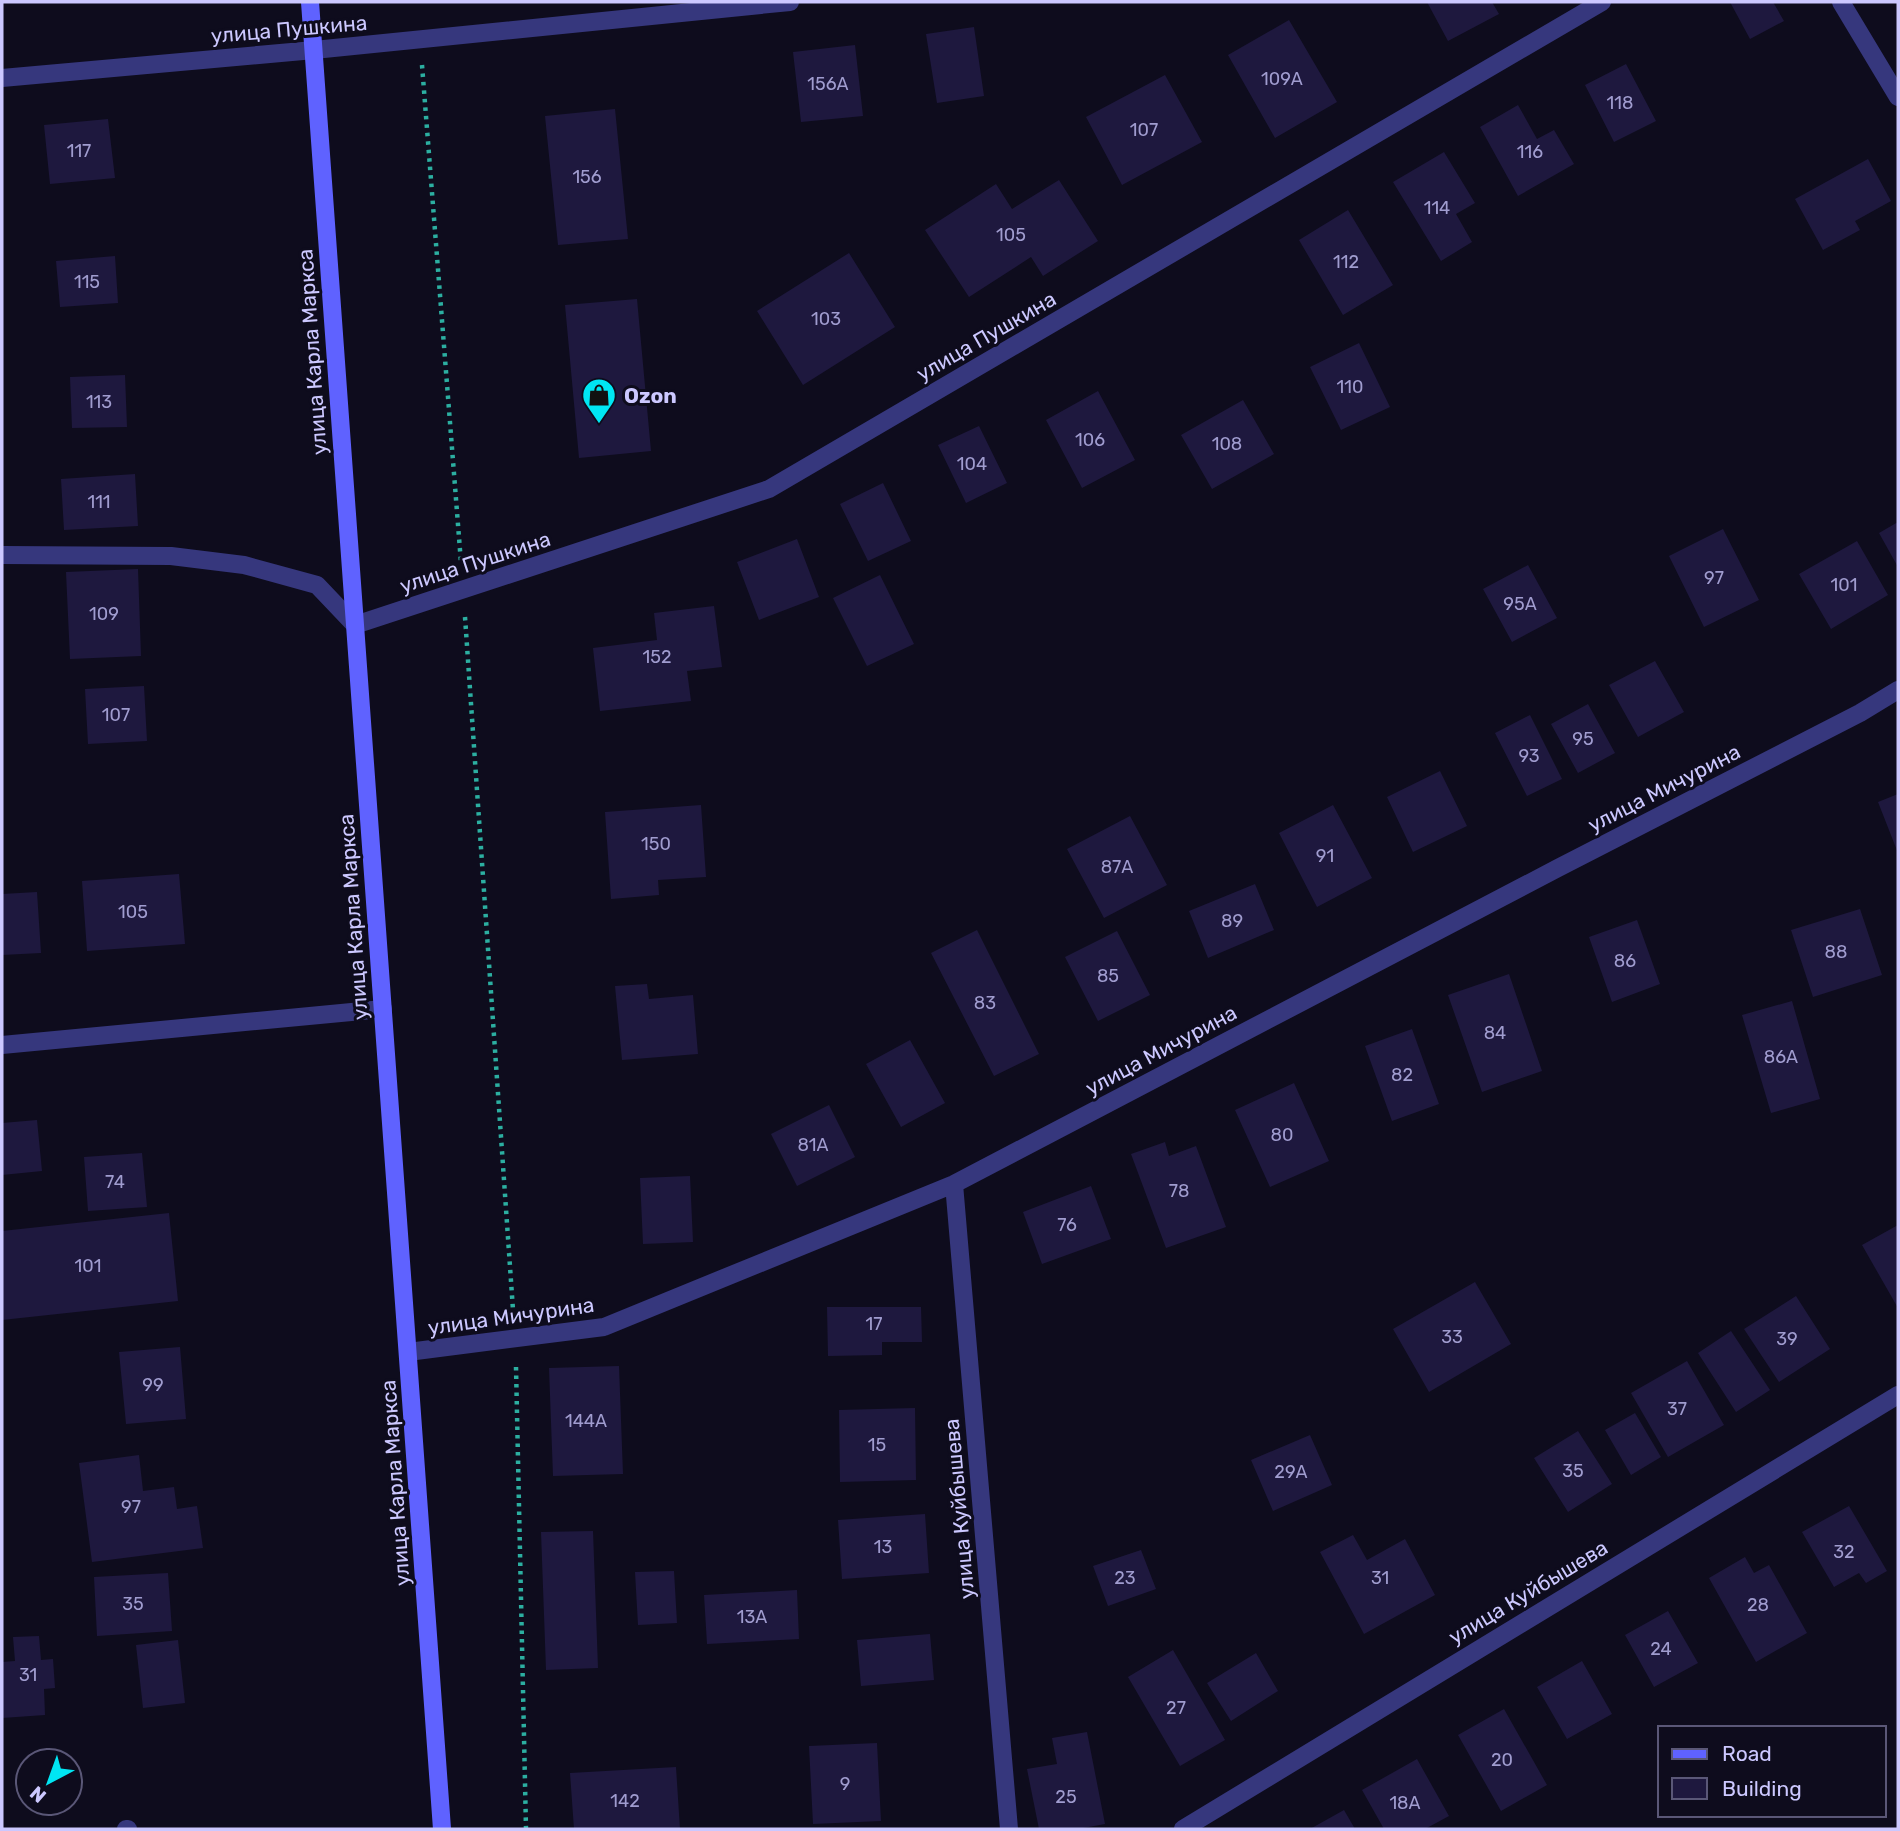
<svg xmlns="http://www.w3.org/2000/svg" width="1900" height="1831" font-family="Rubik,sans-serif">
  <rect width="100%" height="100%" fill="#0e0c1d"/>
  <path fill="#1e183e" d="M1427,2h65l7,12 -51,27z
    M1730,2h43l11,19 -34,18z
    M1289,20l48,82 -62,36 -47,-83z
    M974,27l10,69 -47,7 -11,-69z
    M855,45l8,71 -62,6 -8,-70z
    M1626,64l30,57 -42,21 -29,-57z
    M1165,75l37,67 -80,43 -36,-68z
    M1518,105l19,34 17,-9 20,34 -56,32 -38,-69z
    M615,109l13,130 -70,6 -13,-129z
    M108,119l7,59 -65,6 -6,-59z
    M1444,152l31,51 -19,11 16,28 -31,19 -48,-79z
    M1868,159l23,42 -36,20 5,9 -37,20 -28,-51z
    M1059,180l39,61 -55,35 -12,-19 -62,40 -44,-67 71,-46 16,25z
    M1348,210l45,75 -50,30 -44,-75z
    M849,253l46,74 -92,58 -46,-74z
    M115,256l3,47 -58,4 -4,-46z
    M637,299l14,152 -72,7 -14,-153z
    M1359,343l31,64 -49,23 -31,-63z
    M125,375l2,52 -55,1 -2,-51z
    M1098,391l37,69 -53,28 -36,-68z
    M1243,400l31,54 -62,35 -31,-54z
    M979,426l28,57 -41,20 -28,-58z
    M135,474l3,52 -74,4 -3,-51z
    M883,483l28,58 -43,20 -28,-57z
    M1898,522v45l-19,-34z
    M1723,529l36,71 -55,27 -35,-71z
    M797,539l22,58 -60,23 -22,-58z
    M1857,541l31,54 -57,34 -32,-55z
    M1528,565l29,53 -45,24 -29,-53z
    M138,569l3,87 -71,3 -4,-87z
    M880,575l34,69 -47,22 -34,-68z
    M714,606l8,61 -35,4 4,30 -91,10 -7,-63 64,-8 -3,-27z
    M1655,661l29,51 -46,25 -29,-52z
    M144,686l3,55 -59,3 -3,-55z
    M1588,704l27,49 -37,20 -27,-49z
    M1530,715l32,64 -35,17 -32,-63z
    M1440,771l27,55 -54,26 -26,-55z
    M1898,794v59l-20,-51z
    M701,805l5,72 -48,3 1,15 -48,4 -6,-87z
    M1333,805l39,73 -55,29 -38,-74z
    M1130,816l37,69 -63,33 -37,-69z
    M179,874l6,70 -98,7 -5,-70z
    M1255,884l19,46 -66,28 -19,-47z
    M37,892l4,61 -39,2v-61z
    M1860,909l22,66 -69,22 -22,-67z
    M1637,920l23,64 -48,18 -23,-65z
    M977,930l62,124 -45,22 -63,-123z
    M1117,931l33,64 -52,26 -33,-64z
    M1509,974l33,97 -60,21 -34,-97z
    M647,984l2,15 44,-4 5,59 -76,6 -7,-74z
    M1792,1001l28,98 -49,14 -29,-98z
    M1412,1029l27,75 -47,17 -27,-75z
    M910,1040l35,63 -44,24 -35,-63z
    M1294,1083l35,78 -59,26 -35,-77z
    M829,1105l26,52 -58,29 -26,-52z
    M37,1120l5,51 -40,4v-52z
    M1165,1142l4,14 27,-10 30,81 -60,21 -35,-94z
    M142,1153l5,54 -59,4 -4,-54z
    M690,1176l3,66 -50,2 -3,-66z
    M1091,1186l20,53 -69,25 -19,-52z
    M169,1213l9,88 -176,19v-89z
    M1898,1225v83l-36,-63z
    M1475,1282l36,62 -82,48 -36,-63z
    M1796,1296l34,53 -51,33 -35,-53z
    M827,1307h94l1,35h-40v13l-54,1z
    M1731,1331l39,59 -34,22 -38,-59z
    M180,1347l6,72 -60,5 -7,-72z
    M1687,1361l37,64 -56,32 -37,-64z
    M619,1366l4,108 -70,2 -4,-108z
    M915,1408l1,72 -76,2 -1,-72z
    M1635,1413l26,44 -30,18 -26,-45z
    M1578,1431l34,53 -44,28 -34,-54z
    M1310,1435l22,50 -59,26 -22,-51z
    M139,1455l4,36 31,-4 3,22 20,-3 6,42 -111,14 -13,-99z
    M1849,1506l38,65 -21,12 -7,-10 -25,14 -32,-55z
    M925,1514l4,59 -87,6 -4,-59z
    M593,1531l5,137 -52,2 -5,-138z
    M1353,1535l14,25 38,-21 30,56 -71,39 -44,-82z
    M1141,1550l15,39 -48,17 -15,-40z
    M1745,1557l9,16 15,-8 38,68 -51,29 -47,-84z
    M674,1571l3,52 -39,2 -3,-53z
    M168,1573l4,58 -75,5 -3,-59z
    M797,1590l2,49 -92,5 -3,-49z
    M1668,1611l30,52 -44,24 -29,-52z
    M930,1634l4,46 -73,6 -4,-46z
    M39,1636l2,24 12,-1 2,29 -11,1 1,26 -43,3v-56l13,-1 -2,-24z
    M178,1640l7,63 -42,5 -7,-63z
    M1173,1650l52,90 -45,26 -52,-89z
    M1256,1653l22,38 -47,30 -24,-38z
    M1582,1661l30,53 -45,25 -30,-52z
    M1504,1709l43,76 -46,26 -43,-76z
    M1087,1732l18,92 -27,5h-39l-12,-60 30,-5 -5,-26z
    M877,1743l4,78 -68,3 -4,-78z
    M1417,1759l32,57 -24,13h-41l-22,-39z
    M676,1767l4,62h-106l-4,-56z
    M1344,1810l11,19h-45z"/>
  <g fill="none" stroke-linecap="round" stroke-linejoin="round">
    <path stroke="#2cafa1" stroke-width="4.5" stroke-dasharray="3.5 5" stroke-linecap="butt" d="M422,65l39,498
      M465,617l48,693
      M516,1367l10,462"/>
    <path stroke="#36377d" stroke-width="18" d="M1841,2l57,95
      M2,78l312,-28 476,-48
      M2,555l169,1 73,9 73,20 38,40 414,-136 833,-487
      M2,1045l381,-36
      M954,1184l55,645
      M408,1352l196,-25 350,-143 604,-316 302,-155 38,-23
      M126,1829h2
      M1183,1829l715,-434"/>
    <path stroke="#5f62ff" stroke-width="18" d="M310,2l132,1827"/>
  </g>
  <defs>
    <g id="shop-pin" transform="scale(1.75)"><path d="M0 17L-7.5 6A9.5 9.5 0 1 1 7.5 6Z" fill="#00e6f3" stroke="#0e0c1d"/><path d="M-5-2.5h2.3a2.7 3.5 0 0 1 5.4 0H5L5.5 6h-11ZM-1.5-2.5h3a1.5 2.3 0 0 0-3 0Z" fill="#111"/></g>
  </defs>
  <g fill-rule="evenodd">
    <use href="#shop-pin" x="599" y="395"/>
  </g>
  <g text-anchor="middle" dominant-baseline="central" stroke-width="6" stroke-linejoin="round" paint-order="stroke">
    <g font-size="18" fill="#a09ccf">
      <text x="1282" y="79">109А</text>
      <text x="828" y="84">156А</text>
      <text x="1620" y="103">118</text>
      <text x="1144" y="130">107</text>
      <text x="79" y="151">117</text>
      <text x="1530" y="152">116</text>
      <text x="587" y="177">156</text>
      <text x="1437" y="208">114</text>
      <text x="1011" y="235">105</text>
      <text x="1346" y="262">112</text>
      <text x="87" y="282">115</text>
      <text x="826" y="319">103</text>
      <text x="1350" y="387">110</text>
      <text x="99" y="402">113</text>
      <text x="1090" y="440">106</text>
      <text x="1227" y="444">108</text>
      <text x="972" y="464">104</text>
      <text x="99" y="502">111</text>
      <text x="1714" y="578">97</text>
      <text x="1844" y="585">101</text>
      <text x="1520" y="604">95А</text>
      <text x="104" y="614">109</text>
      <text x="657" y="657">152</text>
      <text x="116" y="715">107</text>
      <text x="1583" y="739">95</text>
      <text x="1529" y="756">93</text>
      <text x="656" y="844">150</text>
      <text x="1325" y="856">91</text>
      <text x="1117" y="867">87А</text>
      <text x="133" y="912">105</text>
      <text x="1232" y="921">89</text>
      <text x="1836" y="952">88</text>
      <text x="1625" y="961">86</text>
      <text x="1108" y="976">85</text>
      <text x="985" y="1003">83</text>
      <text x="1495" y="1033">84</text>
      <text x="1781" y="1057">86А</text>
      <text x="1402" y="1075">82</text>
      <text x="1282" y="1135">80</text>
      <text x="813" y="1145">81А</text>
      <text x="115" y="1182">74</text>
      <text x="1179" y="1191">78</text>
      <text x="1067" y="1225">76</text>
      <text x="88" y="1266">101</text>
      <text x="874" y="1324">17</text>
      <text x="1452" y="1337">33</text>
      <text x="1787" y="1339">39</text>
      <text x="153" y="1385">99</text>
      <text x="1677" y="1409">37</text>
      <text x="586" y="1421">144А</text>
      <text x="877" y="1445">15</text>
      <text x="1573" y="1471">35</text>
      <text x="1291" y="1472">29А</text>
      <text x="131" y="1507">97</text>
      <text x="883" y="1547">13</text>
      <text x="1844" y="1552">32</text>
      <text x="1125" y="1578">23</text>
      <text x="1380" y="1578">31</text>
      <text x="133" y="1604">35</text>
      <text x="1758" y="1605">28</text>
      <text x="752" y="1617">13А</text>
      <text x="1661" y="1649">24</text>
      <text x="28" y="1675">31</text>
      <text x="1176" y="1708">27</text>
      <text x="1502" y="1760">20</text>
      <text x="845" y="1784">9</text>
      <text x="1066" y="1797">25</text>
      <text x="625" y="1801">142</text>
      <text x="1405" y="1803">18А</text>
    </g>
    <g font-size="21" fill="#ccc8ff" stroke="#0e0c1d">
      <text transform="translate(289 29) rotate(-5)">улица Пушкина</text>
      <text transform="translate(986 336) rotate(-30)">улица Пушкина</text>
      <text transform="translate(312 352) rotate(-94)">улица Карла Маркса</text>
      <text transform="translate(475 562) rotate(-18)">улица Пушкина</text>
      <text transform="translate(1664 788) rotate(-27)">улица Мичурина</text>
      <text transform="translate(353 917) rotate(-94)">улица Карла Маркса</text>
      <text transform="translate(1161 1050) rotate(-28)">улица Мичурина</text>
      <text transform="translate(511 1316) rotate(-8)">улица Мичурина</text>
      <text transform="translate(395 1483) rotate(-94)">улица Карла Маркса</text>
      <text transform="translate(959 1509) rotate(-95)">улица Куйбышева</text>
      <text transform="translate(1528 1592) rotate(-31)">улица Куйбышева</text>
    </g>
    <g font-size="21" font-weight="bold" fill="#ccc8ff" stroke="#0e0c1d" text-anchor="start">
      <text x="624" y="395">Ozon</text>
    </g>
  </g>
  <rect width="1900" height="1831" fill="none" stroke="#ccc8ff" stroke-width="7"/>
  <rect x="1658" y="1726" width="228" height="91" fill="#0e0c1d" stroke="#5a5777" stroke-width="2"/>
  <rect x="1672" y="1749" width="35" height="10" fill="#5f62ff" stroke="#5a5777" stroke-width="2"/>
  <text x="1722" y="1761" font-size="21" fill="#ccc8ff">Road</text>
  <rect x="1672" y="1778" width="35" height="21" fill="#1e183e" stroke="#5a5777" stroke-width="2"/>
  <text x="1722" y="1796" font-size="21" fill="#ccc8ff">Building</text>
  <g transform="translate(49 1782) rotate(221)"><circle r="33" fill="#0e0c1d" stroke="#5a5777" stroke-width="2"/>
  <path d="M0-5L12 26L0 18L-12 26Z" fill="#00e6f3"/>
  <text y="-10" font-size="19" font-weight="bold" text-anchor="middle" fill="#ccc8ff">N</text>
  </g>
</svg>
